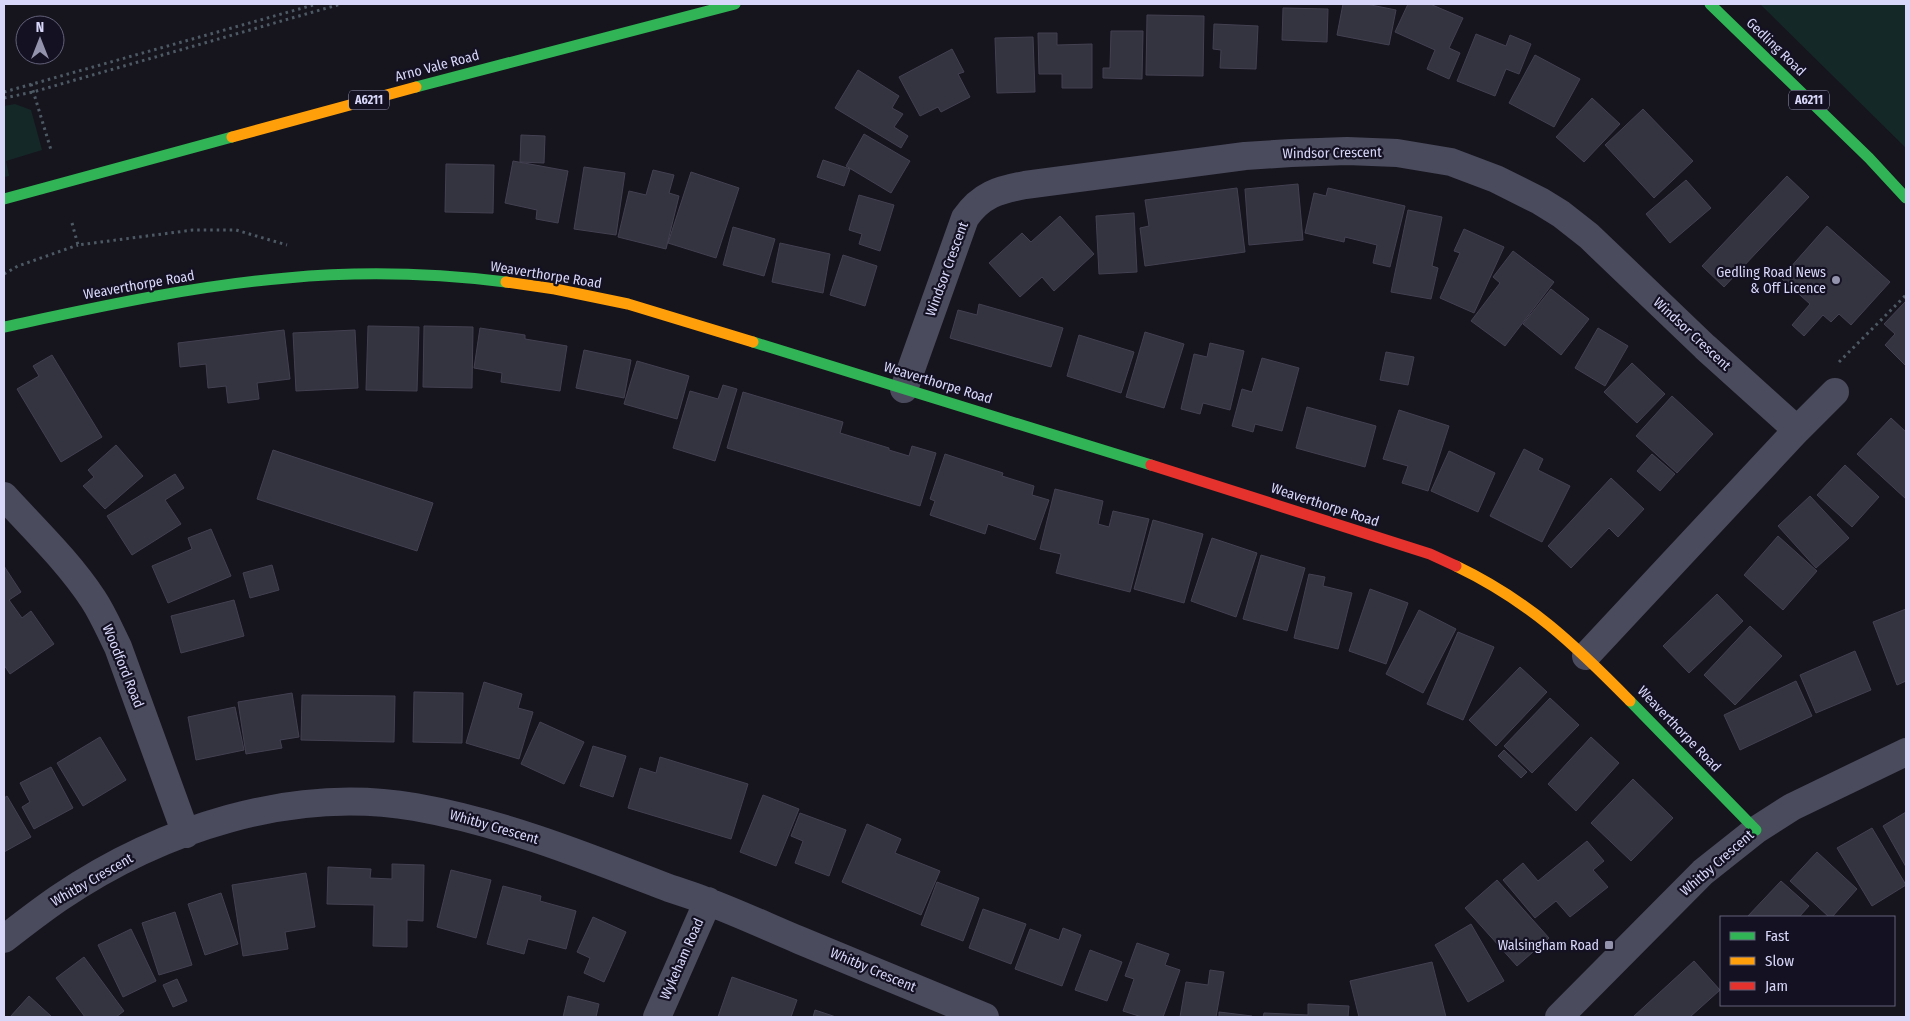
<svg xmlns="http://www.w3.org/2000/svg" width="1910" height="1021" font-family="'Fira Sans Condensed',sans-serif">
  <rect width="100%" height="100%" fill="#16151e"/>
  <path fill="#152828" d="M1760,4h146v144z
    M15,104l16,6 11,40 -36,11 3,15 -5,1v-71z"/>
  <path fill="#343340" stroke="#434151" d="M1343,4h23l30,6 -7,35 -52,-10z
    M1408,4h22l33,14 -14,30 11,5 -11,26 -22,-10 8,-19 -40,-18z
    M1283,8l45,1 -1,33 -45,-2z
    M1147,15l57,1 -1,60 -57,-1z
    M1214,24l44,2 -2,43 -36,-1 1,-18 -8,-1z
    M1111,31h32l-1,48 -39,-1v-10h7z
    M1038,33h19v12l35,-1v44h-30v-14h-23z
    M1476,34l30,12 4,-11 21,9 -12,30 -13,-5 -11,27 -38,-15z
    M1033,37l2,55 -38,1 -2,-55z
    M952,49l12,23 -6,2 12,23 -29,15 -3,-5 -18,9 -21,-39z
    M1535,55l45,24 -26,48 -45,-24z
    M858,70l41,26 -7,12 11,6 -9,13 14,9 -7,12 -66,-40z
    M1592,98l28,26 -36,38 -28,-25z
    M1643,109l50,52 -39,37 -49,-53z
    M864,134l46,27 -19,32 -45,-27z
    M521,135l24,1 -1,27 -24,-1z
    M823,160l27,9 -6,17 -27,-9z
    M513,161l55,10 -10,52 -22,-4 1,-9 -32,-7z
    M446,164l48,1 -1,48 -48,-1z
    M584,167l41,6 -9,62 -42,-6z
    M653,170l21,5 -5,18 10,3 -13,53 -48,-12 11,-46 17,4z
    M691,172l48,16 -23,70 -48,-15z
    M1787,176l22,21 -85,90 -22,-21z
    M1686,180l25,28 -41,35 -24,-29z
    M1298,184l5,56 -54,5 -4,-56z
    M1237,188l8,64 -100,14 -5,-38 9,-2 -4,-26z
    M1328,188l77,18 -15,61 -17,-4 4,-18 -32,-8 -1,5 -39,-9 9,-40 12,3z
    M859,195l35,10 -14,46 -21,-7 3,-10 -13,-4z
    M1408,210l34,7 -10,49 6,2 -7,31 -40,-7z
    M1134,213l3,59 -38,2 -3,-58z
    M1060,216l34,38 -40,37 -12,-14 -22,20 -31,-34 33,-30 9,9z
    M1827,226l63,56 -39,43 -12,-11 -8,8 -8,-7 -19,21 -12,-11 18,-21 -29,-26z
    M733,227l42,12 -11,37 -41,-11z
    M1464,229l40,18 -30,66 -34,-15 20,-45 -6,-2z
    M780,243l50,11 -7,39 -51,-11z
    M1513,251l41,31 -49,64 -34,-25 29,-38 -7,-6z
    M843,255l34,11 -12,40 -35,-11z
    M1551,289l38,30 -28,36 -38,-31z
    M1906,301v65l-21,-21 10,-11 -11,-10z
    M979,304l84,24 -12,39 -101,-29 8,-28 19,5z
    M368,326l51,1 -2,64 -51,-1z
    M424,326l49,1 -1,61 -49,-1z
    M480,328l45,7v4l42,7 -7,45 -59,-9 1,-9 -28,-5z
    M1598,328l30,18 -23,40 -30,-18z
    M284,330l6,49 -33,4 2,16 -31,4 -2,-17 -18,2 -2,-24 -26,3 -2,-24z
    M355,330l3,58 -62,3 -3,-58z
    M1145,332l39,12 -20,64 -38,-11z
    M1079,335l55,17 -13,41 -54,-17z
    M1210,343l34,8 -14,59 -27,-7 -3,11 -19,-5 13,-55 13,3z
    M584,350l47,10 -7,38 -48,-10z
    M1386,352l28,5 -6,28 -28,-5z
    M52,355l50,82 -41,25 -44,-73 22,-13 -6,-10z
    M1262,358l37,10 -17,63 -27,-7 -2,8 -21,-6 10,-37 10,3z
    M637,361l52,15 -12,43 -53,-15z
    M1632,363l33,31 -28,29 -33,-31z
    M723,385l14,4 -22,72 -42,-13 17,-57 28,8z
    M743,392l100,30 -3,11 49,15v2l20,6 3,-10 24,7 -16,53 -193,-58z
    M1672,396l41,38 -36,39 -41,-37z
    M1307,407l69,19 -11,41 -69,-19z
    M1399,410l50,16 -21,65 -26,-8 6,-17 -25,-7z
    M1891,418l15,14v67l-49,-45z
    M116,445l27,31 -38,33 -22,-23 11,-9 -6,-7z
    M1524,449l19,10 -5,11 32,16 -28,56 -52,-26z
    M273,450l160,53 -16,48 -160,-52z
    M1449,451l46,22 -17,39 -47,-21z
    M945,454l58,19 -1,3 32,10 -2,9 17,5 -14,40 -47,-16 -3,10 -55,-19 5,-14 -5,-2z
    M1652,454l23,20 -15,17 -23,-20z
    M1845,465l34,32 -27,30 -35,-32z
    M175,474l9,14 -19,12 16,24 -49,31 -25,-39z
    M1611,478l33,31 -26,28 -9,-9 -38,40 -23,-22z
    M1055,489l48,12 -5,23 11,3 4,-16 36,8 -19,73 -74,-19 5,-19 -21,-5z
    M1810,496l39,42 -33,30 -38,-42z
    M1153,520l50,14 -19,69 -50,-14z
    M211,529l20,47 -63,27 -16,-37 40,-17 -4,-11z
    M1778,536l39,35 -34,39 -39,-35z
    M1212,538l45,15 -21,64 -45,-16z
    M1261,555l44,13 -18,63 -44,-12z
    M272,565l7,25 -29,8 -7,-25z
    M4,566l17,26 -12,8 13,18 9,-7 23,33 -44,30 -6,-9z
    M1309,574l16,3 -2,9 29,7 -14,56 -44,-11z
    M1370,589l38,14 -22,61 -37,-13z
    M1717,594l26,27 -54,52 -26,-27z
    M234,600l10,36 -63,17 -10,-37z
    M1906,609v72l-9,4 -24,-63z
    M1419,610l37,19 -33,64 -37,-19z
    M1750,626l32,30 -47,49 -31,-30z
    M1458,632l36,15 -31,73 -36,-16z
    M1855,651l16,39 -55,23 -16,-38z
    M1520,667l27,25 -51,54 -27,-26z
    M1796,681l16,35 -72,34 -16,-35z
    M484,682l38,12 -4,14 15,4 -14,47 -53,-16z
    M414,692l49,1 -1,50 -49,-1z
    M292,693l7,44 -19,3 2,8 -36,6 -8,-52z
    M302,695l93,1 -1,46 -93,-2z
    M1550,698l29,27 -47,48 -28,-27z
    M235,707l9,43 -48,10 -8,-43z
    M540,722l44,20 -20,42 -43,-20z
    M100,737l26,43 -43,26 -26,-43z
    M1591,737l28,26 -43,48 -28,-27z
    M593,746l33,10 -13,41 -33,-11z
    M1504,750l23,22 -6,6 -23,-22z
    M660,757l88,27 -17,55 -103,-31 12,-40 16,5z
    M51,767l22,41 -39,21 -12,-22 8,-5 -10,-19z
    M1633,779l40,39 -42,43 -40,-38z
    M763,795l36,14 -23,57 -36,-14z
    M7,796l24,41 -27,15v-54z
    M1906,812v55l-23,-41z
    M800,813l46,17 -17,46 -34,-13 8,-22 -12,-5z
    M867,824l34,15 -6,14 45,18 -19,44 -79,-33z
    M1872,828l34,57 -34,21 -35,-58z
    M1587,841l17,20 -11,9 15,17 -38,30 -14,-16 -21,17 -32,-38 20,-17 15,18z
    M1817,852l40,37 -25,28h-3l-39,-36z
    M392,864l32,1 -1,56 -16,-1v27l-34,-1 1,-41 -47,-1 1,-37 43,2 -1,9 22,1z
    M451,870l40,10 -15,58 -39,-11z
    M306,873l9,54 -30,5 3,17 -45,7 -11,-71z
    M1497,880l52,58 -32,28 -52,-58z
    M1781,881l28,25 -10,11h-52z
    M937,882l42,16 -16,43 -42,-16z
    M503,886l38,10 -1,5 36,10 -10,38 -38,-10 -4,15 -37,-10z
    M221,893l17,51 -33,11 -17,-51z
    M983,909l43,15 -15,40 -42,-16z
    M175,912l17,53 -33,10 -17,-52z
    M593,917l33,15 -22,50 -20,-9 6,-15 -13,-6z
    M1471,924l33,57 -36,21 -33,-57z
    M1063,928l18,7 -19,51 -47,-17 15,-40 29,11z
    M131,929l25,52 -33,16 -25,-52z
    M1137,943l32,11 -4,11 15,5 -17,47h-21l-19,-6 11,-32 -9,-3z
    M1090,950l32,12 -15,39 -32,-11z
    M84,957l40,54 -8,6h-31l-29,-39z
    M1694,961l26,29 -30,27h-57z
    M1432,962l14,55h-87l-9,-36z
    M1210,970l14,2 -8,45h-36l6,-35 22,3z
    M732,977l65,23 -6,17h-73z
    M177,979l10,22 -14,6 -10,-22z
    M29,996l23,21h-42z
    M568,996l31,8 -3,13h-33z
    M1308,1004l41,2 -1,11h-85l1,-4 44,2z
    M815,1010l21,7h-23z
    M1219,1012l33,4v1h-33z"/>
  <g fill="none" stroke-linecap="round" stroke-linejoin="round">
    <path stroke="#4d5a64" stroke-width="3" stroke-dasharray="2.5 4" stroke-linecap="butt" d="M31,84l20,66
      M4,92l313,-88
      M4,98l29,-6 308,-88
      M72,223l6,22 115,-15h43l51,15
      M4,274l14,-8 60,-21
      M1839,362l67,-67"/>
    <path stroke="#4b4b5e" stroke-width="28" d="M904,389l61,-171c16,-23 33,-28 60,-33l220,-29 46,-3 56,-2 50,2 54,9 45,17 44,22 21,13 28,22 116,111 92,83 -211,226
      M1797,430l38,-38
      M4,496c30,33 64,65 89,103 10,15 17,32 25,48l68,187
      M4,939c18,-14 36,-28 55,-41 102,-69 232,-112 356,-91 85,15 166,47 246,78 15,6 31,10 45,16 32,12 62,26 93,39 62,26 124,51 186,77
      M657,1017l51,-116
      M1559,1017l144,-145 53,-42 36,-23 114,-55"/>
    <path stroke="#30b455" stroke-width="11" d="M1710,4l159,154 37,40
      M416,87l319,-83
      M4,199l228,-62
      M4,327c94,-20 188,-41 283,-49 73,-7 146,-5 219,4
      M753,342l398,123
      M1630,701l126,129"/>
    <path stroke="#ff9f0a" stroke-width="11" d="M232,137l184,-50
      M506,282l49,7 73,15 125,38
      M1456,566c73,35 118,78 174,135"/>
    <path stroke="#e5322d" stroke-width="11" d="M1151,465l279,89 26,12"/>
  </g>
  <g fill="#9493ad" stroke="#131122" stroke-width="2">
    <circle cx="1836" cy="280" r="5"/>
    <rect x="1604" y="940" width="10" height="10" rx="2.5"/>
  </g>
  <g text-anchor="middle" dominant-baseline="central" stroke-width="4.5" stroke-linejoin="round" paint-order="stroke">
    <g fill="#131122" stroke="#9d9cb9" stroke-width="1">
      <rect x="349" y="90.5" width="40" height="19" rx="4"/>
      <rect x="1789" y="90.5" width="40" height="19" rx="4"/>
    </g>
    <g font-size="12" font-weight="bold" fill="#d8d7fa">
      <text x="369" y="100">A6211</text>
      <text x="1809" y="100">A6211</text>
    </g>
    <g font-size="14" fill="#d8d7fa" stroke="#131122">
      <text transform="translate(1776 47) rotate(44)">Gedling Road</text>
      <text transform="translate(437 66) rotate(-15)">Arno Vale Road</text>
      <text transform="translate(1332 153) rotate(-1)">Windsor Crescent</text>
      <text transform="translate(947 269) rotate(-70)">Windsor Crescent</text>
      <text transform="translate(546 275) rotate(9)">Weaverthorpe Road</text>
      <text transform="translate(139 285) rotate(-10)">Weaverthorpe Road</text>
      <text transform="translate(1692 334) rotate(43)">Windsor Crescent</text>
      <text transform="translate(938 383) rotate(17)">Weaverthorpe Road</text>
      <text transform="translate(1325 505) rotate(18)">Weaverthorpe Road</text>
      <text transform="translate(123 666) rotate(68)">Woodford Road</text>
      <text transform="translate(1679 729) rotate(46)">Weaverthorpe Road</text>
      <text transform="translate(494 827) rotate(16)">Whitby Crescent</text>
      <text transform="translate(1717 863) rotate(-41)">Whitby Crescent</text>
      <text transform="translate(92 880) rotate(-30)">Whitby Crescent</text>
      <text transform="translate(682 959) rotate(-66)">Wykeham Road</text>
      <text transform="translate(873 970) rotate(23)">Whitby Crescent</text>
    </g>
    <g font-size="14" fill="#d8d7fa" stroke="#131122" text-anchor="end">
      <text x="1826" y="272">Gedling Road News<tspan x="1826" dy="16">&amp; Off Licence</tspan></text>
      <text x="1599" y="945">Walsingham Road</text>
    </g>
  </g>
  <rect width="1910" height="1021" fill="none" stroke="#d8d7fa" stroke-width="10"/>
  <rect x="1720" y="916" width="175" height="90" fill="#131122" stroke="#626078"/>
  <rect x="1730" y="932" width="25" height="8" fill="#30b455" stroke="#626078"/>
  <text x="1765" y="941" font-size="15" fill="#d8d7fa">Fast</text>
  <rect x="1730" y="957" width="25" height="8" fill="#ff9f0a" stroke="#626078"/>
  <text x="1765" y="966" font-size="15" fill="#d8d7fa">Slow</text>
  <rect x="1730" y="982" width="25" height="8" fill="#e5322d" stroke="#626078"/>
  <text x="1765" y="991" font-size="15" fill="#d8d7fa">Jam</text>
  <g transform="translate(40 40)"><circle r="24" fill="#131122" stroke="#626078"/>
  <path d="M0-4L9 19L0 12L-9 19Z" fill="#9493ad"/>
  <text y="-8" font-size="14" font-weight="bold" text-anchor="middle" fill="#d8d7fa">N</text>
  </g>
</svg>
